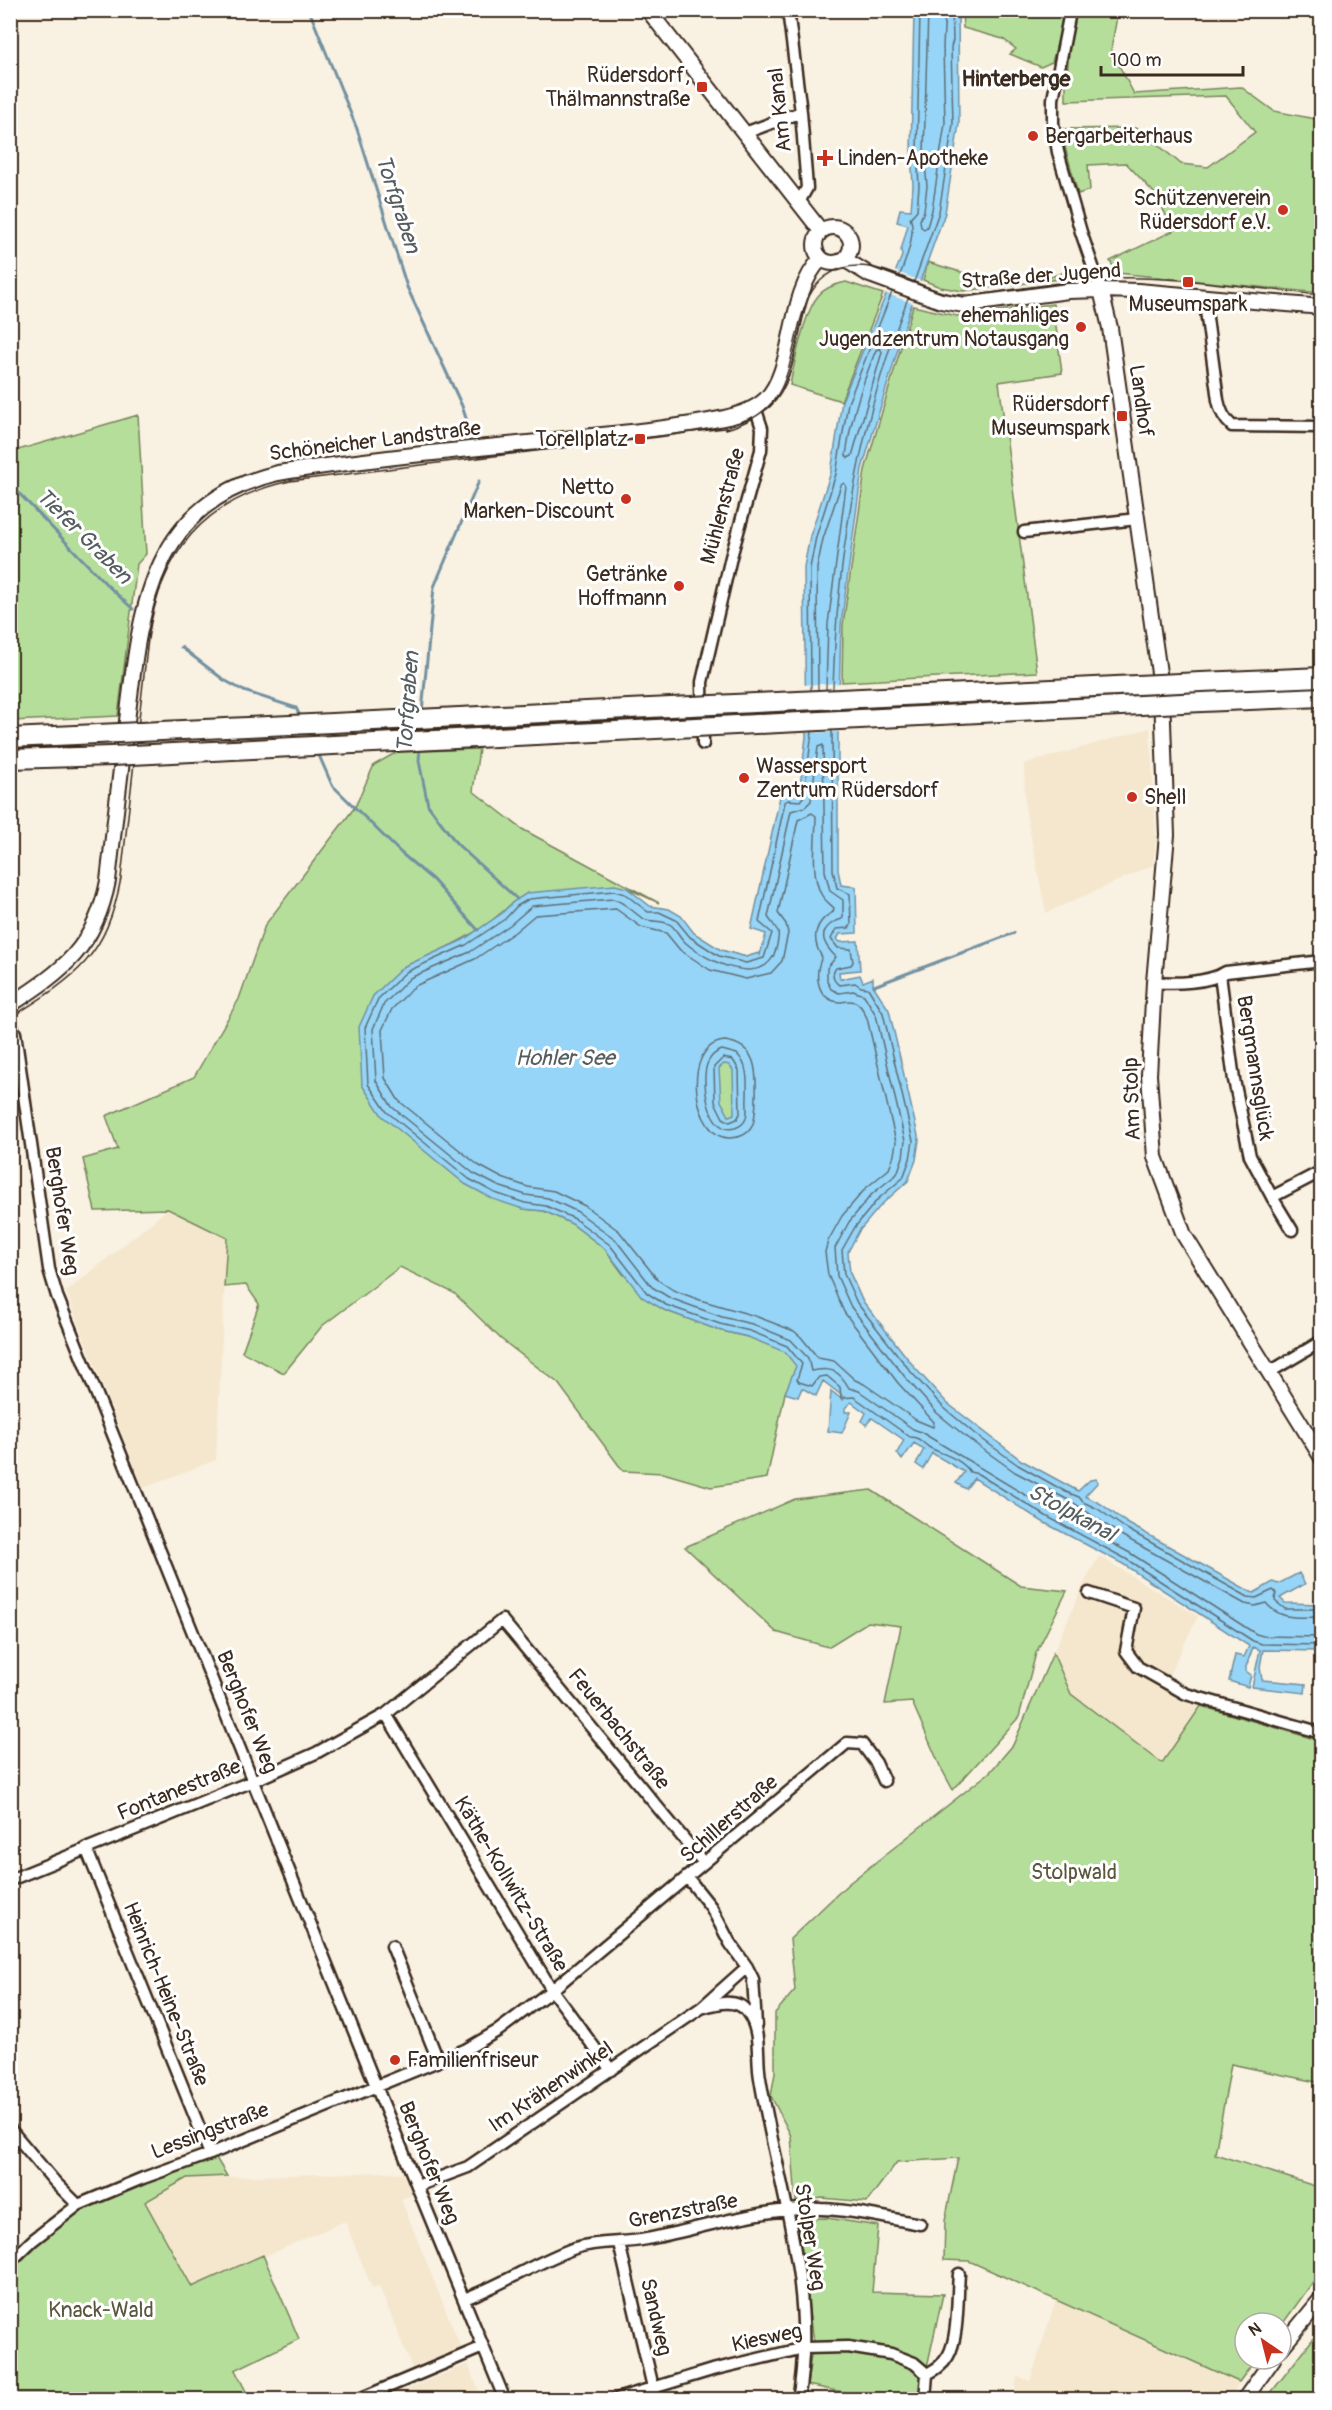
<svg xmlns="http://www.w3.org/2000/svg" width="1332" height="2410" font-family="Pangolin,sans-serif">
  <rect width="100%" height="100%" fill="#f9f1e2"/>
  <filter id="ink" filterUnits="userSpaceOnUse"><feTurbulence type="fractalNoise" baseFrequency=".0167" numOctaves="2"/><feDisplacementMap in="SourceGraphic" scale="12" xChannelSelector="R" yChannelSelector="G"/><feConvolveMatrix kernelMatrix="1 2 1 2 8 2 1 2 1" color-interpolation-filters="sRGB"/></filter>
  <g filter="url(#ink)">
    <path fill="#f4e7ce" d="M1150,728l6,112 -3,25 -107,48 -21,-106 -1,-43z
      M168,1209l59,29 -11,222 -73,28 -77,-196z
      M1099,1556l99,60 -30,61 33,29 -39,57 -91,-69 -18,-41 32,-72z
      M389,2172l14,2 9,21 -11,4 60,149 -49,20 -33,-82 -7,2 -27,-67 -153,67 -48,-86 43,-24z
      M1056,2300l183,82 -9,17h-216l3,-23 13,5z
      M468,2364l14,35h-100z"/>
    <path fill="#b6de9b" stroke="#78845c" stroke-width="1.5" d="M1073,10l45,1 -7,39 23,44 107,-7 33,24 47,9v173l-204,-20 -7,-12 63,-30 -16,-35 -31,-33 -38,2 2,25 -12,4 -18,-65 78,-1 43,36 27,3 47,-35 -29,-36 -160,5v-15z
      M962,11h99l1,16 -10,35 -11,5 -31,-13 6,-5 -13,-10 -40,-11z
      M928,262c26,8 85,28 111,19 13,-5 29,-10 44,-14l2,6 -2,3 -120,15 -23,-4 -17,-7z
      M846,282l37,12 -42,107 -51,-16c4,-21 15,-74 28,-89 7,-9 18,-12 28,-14z
      M1053,304l9,69 -63,9 38,290 -195,10 1,-57 22,-155 48,-164 44,10z
      M138,415l8,139 -9,10 -19,152 -107,5v-269z
      M479,749l-6,42 49,38 137,74 -32,-15 -114,14c-30,31 -71,48 -110,65l-41,91v27l161,124 21,2 28,13 33,25 18,25 41,36 54,20 29,7 -33,-87 7,-300 25,7 11,-3 40,412 -12,27 -18,85 -56,9 -48,-14 -40,-2 -65,-88 -57,-44 -47,-46 -54,-26 -78,59 -38,47 -42,-21 17,-48 -13,-19 -22,2 3,-49 -59,-29 -73,2 -12,-52 35,-10 -12,-33 88,-39 45,-78 26,-74 90,-118 19,-42 23,-13z
      M871,1490l150,96 46,5 -31,62 -17,64 -66,73 -13,-24 -28,-64 -27,2 16,-78 -33,-4 -40,25 -52,-15 -91,-85 110,-48z
      M1053,1653l18,41 91,69 39,-57 120,35v342l-90,-19 -16,90 106,34v83l-40,55v-3h-36v36h11l-17,23 -270,-121 -25,-1 1,-39 13,-63 -61,4 -30,40 -45,-4 -26,4 -5,-66 -20,-40 4,-23v-60l20,-23 -5,-51 58,-55 142,-112 23,-27z
      M216,2158l11,18 -40,2 -42,24 47,85 71,-32 36,84 -64,31 15,29 -239,1v-134c20,-18 41,-36 64,-52 43,-27 94,-40 141,-56z
      M827,2218l51,8 -6,66 71,2 -16,73 -5,32c-39,1 -76,-6 -115,-14l6,-43 -16,-123z
      M1321,2329v70h-55l54,-69z"/>
    <path fill="#96d5f8" stroke="#7291a1" stroke-width="1.5" fill-rule="evenodd" d="M914,11h44l1,113 -14,89 -35,96 -48,160 -21,156 -3,110v135l3,15 15,2 1,46 -17,1 -3,5 3,3 18,-1 2,29 -21,2 1,7 20,-4 3,7 10,-4v7l16,25 30,130 -3,20 -8,21 -26,23 -23,27 -11,21 2,21 12,27 53,68 32,35 74,57 57,31 12,-11 6,-1 2,3 -13,14 16,8 26,19 124,69 3,1 19,-11 5,2 21,-11 6,11 -25,14 5,5 36,1v47l-58,-1 -3,17 2,13 44,4 -1,9 -53,-6 8,-37 -7,-3 -7,20v4l5,4 -3,12 -19,-6 6,-26 9,2 5,-11 -126,-82 -80,-42 -69,-44 -8,11 -10,-6 8,-11 -32,-19 -9,16 -7,-5 8,-15 -10,-6 -12,17 -5,-7 7,-13 -32,-22 -6,7 -4,-4 4,-8 -15,-11 -6,6v4h6l-9,21 -14,-2 3,-40 12,9 2,-2 -22,-17 -7,15 -14,-8 -4,9 -13,-4 11,-27 -11,-14 -37,-15 -30,-7 -54,-20 -22,-13 -37,-48 -33,-25 -28,-13 -21,-2 -30,-10 -28,-15 -83,-68 -20,-31 -3,-58 14,-31 30,-29 60,-27 38,-26 12,-12 14,-9 88,-8 12,3 23,18 19,3 12,7 13,17 27,17 25,7 13,-4 1,2 6,-21 -15,-5 30,-137 18,3 7,-58 -2,-170 6,-31 21,-64 11,-71 60,-145 -1,-6 7,-25 -11,-3 3,-13 11,1 2,-25 -2,-32zM724,1064l5,1 4,5 1,44 -5,2 -8,-15 -2,-33z"/>
    <path fill="#f9f1e2" d="M892,270l31,12 -8,22 -33,-12z
      M842,683l-1,49 -38,1 -1,-48z"/>
    <g fill="none" stroke-linecap="round" stroke-linejoin="round">
      <path stroke="#5f6e75" stroke-width="1.5" d="M928,10l-4,142 3,34 -3,25 -4,9 1,7 3,2 3,-2 5,-17 13,-87 -2,-76 2,-37
        M899,277c6,-14 18,-46 11,-59l7,-8 2,-24 -2,-34 3,-142
        M914,282l25,-70 14,-88 -2,-77 2,-7 -1,-30
        M880,348l2,4 -30,104 -4,2 -2,-2c4,-37 16,-72 30,-106z
        M833,689c4,-133 26,-267 75,-391
        M811,690l-1,-122 6,-31 20,-63 12,-71 44,-111
        M818,690l-1,-122 6,-29 18,-54 3,-2 2,3 -18,138 -2,65
        M832,731l1,139 4,18 13,6 1,31 -2,3 -13,1 -5,10 7,9 13,1 2,13 -2,3 -15,3c-5,6 -3,14 4,17l15,-2 6,4 7,1 15,25 30,128 -3,18 -7,19 -25,21 -23,28 -13,23 2,24 13,29 54,69 32,35 32,27 43,31 48,27 13,5 4,5 15,7 27,19 123,69 8,1 17,-8 3,3 -1,8 10,8h37
        M812,732l-8,64 -4,5 -12,-1 -3,2 -26,120 13,11 -8,25 -18,5 -27,-7 -29,-19 -14,-17 -17,-8h-11l-23,-18 -11,-3 -85,8 -12,7 -12,13 -39,26 -60,27 -28,27 -13,29 3,56 19,28 82,67 26,14 30,10 21,3 29,13 35,26 37,48 19,12 54,19 30,7 37,15 15,18 -5,15 2,3 13,4 7,-9 8,-1 13,11 1,11 13,-1 56,40c10,0 12,6 20,11 13,6 32,11 40,24l8,2 68,42 80,43 127,82 9,3 60,1
        M812,813l4,3c0,23 -6,56 5,78 3,6 9,10 13,14l-1,4c-19,10 -22,28 -11,45 -8,17 -6,42 17,45 6,0 12,-3 18,1 5,3 8,11 10,15l29,124 -2,13 -5,14 -23,19 -24,28 -14,25 -3,11 3,23 16,37 54,71 36,39 -1,5 -17,-7 -52,-36 -9,-4 -21,-19 -16,-3 -17,-21 -7,-6 -39,-15 -55,-16 -27,-10 -15,-10 -39,-49 -34,-25 -31,-15 -26,-4 -26,-9 -24,-13 -79,-64 -14,-23 -3,-48 10,-21 23,-23 60,-27 40,-27 20,-17 81,-6 25,18 25,6 14,17 30,20 36,9 25,-6 11,-12 6,-28 -2,-9 -8,-11 20,-93z
        M725,1041c32,4 32,30 31,57 -1,19 1,39 -26,40 -37,2 -50,-94 -5,-97z
        M722,1050l15,4c12,12 10,27 10,43 -1,13 4,26 -12,31 -28,8 -35,-51 -27,-66 3,-6 7,-10 14,-12z
        M723,1058l10,2 6,10 1,44 -3,5 -7,3 -7,-4 -8,-16 -1,-35z
        M1322,1617c-23,0 -41,4 -56,-14l-11,3 -10,-2 -124,-69 -47,-32 -59,-31 -45,-32 -33,-27 -32,-36 -54,-70 -14,-31 -2,-28 14,-26 23,-28 25,-20 6,-17 2,-16 -29,-126 -12,-20 -11,-4 -14,2 -8,-4 -4,-8v-13l9,-11c-9,-9 -20,-22 -5,-33 4,-4 9,-3 12,-6v-18l-13,-9 -5,-20 -2,-126 -5,2 -7,54 -6,6 -14,4 -23,106c10,15 13,12 8,32 -11,41 -70,12 -90,-6 -6,-5 -9,-13 -15,-18 -9,-6 -18,-2 -27,-6 -11,-6 -18,-17 -31,-20l-81,7 -22,19 -40,27 -60,26 -26,26 -11,25 3,52 16,26 81,66 25,13 28,9 22,3 30,14 37,27 37,48 18,11 52,19 30,7 39,16 17,18 3,13c18,-4 28,-2 38,17l10,3 54,38 8,3 129,78 80,43 126,81 7,2 59,1"/>
      <path stroke="#7291a1" stroke-width="3" d="M309,10l48,119 50,158 55,119 11,34
        M12,486l95,99 26,24
        M181,647l43,33 20,11 52,17 5,10
        M422,712l12,-125 45,-106
        M420,746l-1,15 9,44 29,39 60,55
        M318,753l14,32 69,68 32,27 45,50
        M874,986l140,-53"/>
      <g stroke="#3b2a1e" stroke-width="15">
        <path id="street" d="M788,10l13,102 6,76 -8,14
          M1068,10l1,7 -16,82v24l5,29 23,80 20,58
          M745,133l56,-21
          M1204,296l14,104c2,11 6,19 14,26l90,1
          M1024,532l113,-13
          M703,744l-1,-62 29,-125 30,-107 1,-22 -7,-21
          M1220,975l14,105 16,76 22,41 20,33
          M1154,982c21,2 54,1 72,-10l96,-11
          M10,1023l5,10 34,236 8,27 319,790 129,314
          M1272,1197l50,-26
          M1268,1373l54,-32
          M1089,1593l45,15 -8,43 12,16 48,27 136,39
          M386,1714l166,276 59,80
          M86,1848l124,306
          M687,1877l24,30 19,36 17,24 6,12 3,46
          M10,1880l243,-99 63,-28 70,-39 116,-94 202,243
          M392,1946l46,114
          M701,2008c14,-4 36,-11 46,4 15,19 9,44 13,66 17,106 58,213 38,322
          M10,2129l45,53 23,23
          M417,2186l51,-19 233,-159 46,-41
          M619,2243l37,157
          M10,2262l23,-22 45,-35 65,-27 67,-24 255,-104 34,-20 53,-40 295,-247 15,1 14,19 8,18
          M464,2299c38,-14 72,-37 111,-51 24,-8 48,-4 72,-9 56,-11 116,-32 174,-30 29,0 70,10 99,15
          M357,2400l126,-53
          M613,2400l99,-30 92,-22 44,-1 43,7 23,9 13,11
          M925,2400l2,-26c9,-5 16,-9 21,-18 11,-18 9,-61 11,-82"/>
      </g>
      <g stroke="#3b2a1e" stroke-width="18">
        <path id="secondary" d="M648,10l173,221
          M815 245a18 18 0 1 1 36 0a18 18 0 1 1-36 0Z
          M844,259l26,16 71,26 23,4 104,-14 33,-1 37,1 184,16
          M1101,290l9,38 52,366 5,141 -13,147 -5,93 6,82 29,78 138,223
          M10,1005c54,-35 85,-58 98,-124 6,-53 12,-106 19,-160 13,-109 22,-218 151,-248 89,-14 180,-23 270,-32 58,-7 118,-11 176,-23 14,-3 30,-8 41,-18 31,-30 21,-106 56,-141
          M1281,2348l41,-50
          M1244,2400l29,-41"/>
      </g>
      <g stroke="#3b2a1e" stroke-width="22">
        <path id="highway" d="M1201,682l121,-5
          M1202,702l120,-5
          M10,738l66,-3
          M10,759l102,-3"/>
      </g>
      <use href="#street" stroke="#fff" stroke-width="10"/>
      <use href="#secondary" stroke="#fff" stroke-width="14"/>
      <use href="#highway" stroke="#fff" stroke-width="18"/>
      <path stroke="#3b2a1e" stroke-width="1.5" d="M726,429c61,-17 60,-53 74,-107 5,-18 10,-34 26,-46 40,-28 85,11 125,18 20,3 40,-1 59,-4 34,-5 69,-11 103,-12 69,-2 140,11 209,17
        M10,1018c65,-41 96,-59 111,-140l27,-239c13,-87 55,-139 142,-158l443,-54"/>
      <g stroke="#3b2a1e" stroke-width="22" stroke-linecap="butt">
        <path id="highway-bridge" d="M76,735l1125,-53
          M112,756l1090,-54"/>
      </g>
      <use href="#highway-bridge" stroke="#fff" stroke-width="18"/>
    </g>
  </g>
  <g fill="#c8321e" stroke="#fff" stroke-width="2">
    <rect x="696" y="81" width="12" height="12" rx="3"/>
    <circle cx="1033" cy="136" r="6"/>
    <path d="M822 149h6v6h6v6h-6v6h-6v-6h-6v-6h6z"/>
    <circle cx="1283" cy="210" r="6"/>
    <rect x="1182" y="276" width="12" height="12" rx="3"/>
    <circle cx="1081" cy="327" r="6"/>
    <rect x="1116" y="410" width="12" height="12" rx="3"/>
    <rect x="634" y="433" width="12" height="12" rx="3"/>
    <circle cx="626" cy="499" r="6"/>
    <circle cx="679" cy="586" r="6"/>
    <circle cx="744" cy="778" r="6"/>
    <circle cx="1132" cy="797" r="6"/>
    <circle cx="395" cy="2060" r="6"/>
  </g>
  <g text-anchor="middle" dominant-baseline="central" stroke-width="6" stroke-linejoin="round" paint-order="stroke">
    <g font-size="21" fill="#3b2a1e" stroke="#fff" text-anchor="end">
      <text x="690" y="75">Rüdersdorf,<tspan x="690" dy="24">Thälmannstraße</tspan></text>
      <text x="1045" y="136" text-anchor="start">Bergarbeiterhaus</text>
      <text x="837" y="158" text-anchor="start">Linden-Apotheke</text>
      <text x="1271" y="198">Schützenverein<tspan x="1271" dy="24">Rüdersdorf e.V.</tspan></text>
      <text x="1188" y="304" text-anchor="middle">Museumspark</text>
      <text x="1069" y="315">ehemahliges<tspan x="1069" dy="24">Jugendzentrum Notausgang</tspan></text>
      <text x="1110" y="404">Rüdersdorf<tspan x="1110" dy="24">Museumspark</tspan></text>
      <text x="628" y="439">Torellplatz</text>
      <text x="614" y="487">Netto<tspan x="614" dy="24">Marken-Discount</tspan></text>
      <text x="667" y="574">Getränke<tspan x="667" dy="24">Hoffmann</tspan></text>
      <text x="756" y="766" text-anchor="start">Wassersport<tspan x="756" dy="24">Zentrum Rüdersdorf</tspan></text>
      <text x="1144" y="797" text-anchor="start">Shell</text>
      <text x="407" y="2060" text-anchor="start">Familienfriseur</text>
    </g>
    <g font-size="21" fill="#3b2a1e" stroke="#fff">
      <text transform="translate(780 110) rotate(-96)">Am Kanal</text>
      <text transform="translate(1041 276) rotate(-4)">Straße der Jugend</text>
      <text transform="translate(1141 401) rotate(82)">Landhof</text>
      <text transform="translate(375 441) rotate(-7)">Schöneicher Landstraße</text>
      <text transform="translate(723 506) rotate(-75)">Mühlenstraße</text>
      <text transform="translate(1255 1068) rotate(81)">Bergmannsglück</text>
      <text transform="translate(1132 1099) rotate(-92)">Am Stolp</text>
      <text transform="translate(62 1211) rotate(81)">Berghofer Weg</text>
      <text transform="translate(247 1712) rotate(68)">Berghofer Weg</text>
      <text transform="translate(619 1729) rotate(51)">Feuerbachstraße</text>
      <text transform="translate(179 1790) rotate(-22)">Fontanestraße</text>
      <text transform="translate(729 1819) rotate(-41)">Schillerstraße</text>
      <text transform="translate(511 1884) rotate(59)">Käthe-Kollwitz-Straße</text>
      <text transform="translate(166 1994) rotate(68)">Heinrich-Heine-Straße</text>
      <text transform="translate(551 2087) rotate(-34)">Im Krähenwinkel</text>
      <text transform="translate(210 2131) rotate(-21)">Lessingstraße</text>
      <text transform="translate(429 2163) rotate(68)">Berghofer Weg</text>
      <text transform="translate(683 2211) rotate(-11)">Grenzstraße</text>
      <text transform="translate(810 2237) rotate(81)">Stolper Weg</text>
      <text transform="translate(656 2317) rotate(77)">Sandweg</text>
      <text transform="translate(767 2338) rotate(-12)">Kiesweg</text>
    </g>
    <g font-size="21" fill="#5a573d" stroke="#fff">
      <text x="1074" y="1872">Stolpwald</text>
      <text x="101" y="2310">Knack-Wald</text>
    </g>
    <g font-size="22" font-weight="bold" fill="#3b2a1e" stroke="#fff">
      <text x="1016" y="79">Hinterberge</text>
    </g>
    <g font-size="22" font-style="italic" fill="#565d5f" stroke="#fff">
      <text transform="translate(398 204) rotate(72)">Torfgraben</text>
      <text transform="translate(84 536) rotate(45)">Tiefer Graben</text>
      <text transform="translate(408 702) rotate(-86)">Torfgraben</text>
      <text x="565" y="1058">Hohler See</text>
      <text transform="translate(1072 1513) rotate(29)">Stolpkanal</text>
    </g>
  </g>
  <rect width="1332" height="2410" fill="none" stroke="#fff" stroke-width="36"/>
  <rect x="18" y="18" width="1296" height="2374" fill="none" stroke="#3b2a1e" stroke-width="2" filter="url(#ink)"/>
  <g transform="translate(1263 2341) rotate(325)"><circle r="28" fill="#ffffff" stroke="#b1aaa5" stroke-width="1.5"/>
  <path d="M0-4.5L10 22L0 15L-10 22Z" fill="#c8321e"/>
  <text y="-9" font-size="16" font-weight="bold" text-anchor="middle" fill="#3b2a1e">N</text>
  </g>
  <path d="M1101 66v9h142v-9" fill="none" stroke="#3b2a1e" stroke-width="3"/>
  <text x="1110" y="66" font-size="18" fill="#3b2a1e" stroke="#ffffff" stroke-width="4.5" paint-order="stroke">100 m</text>
</svg>
